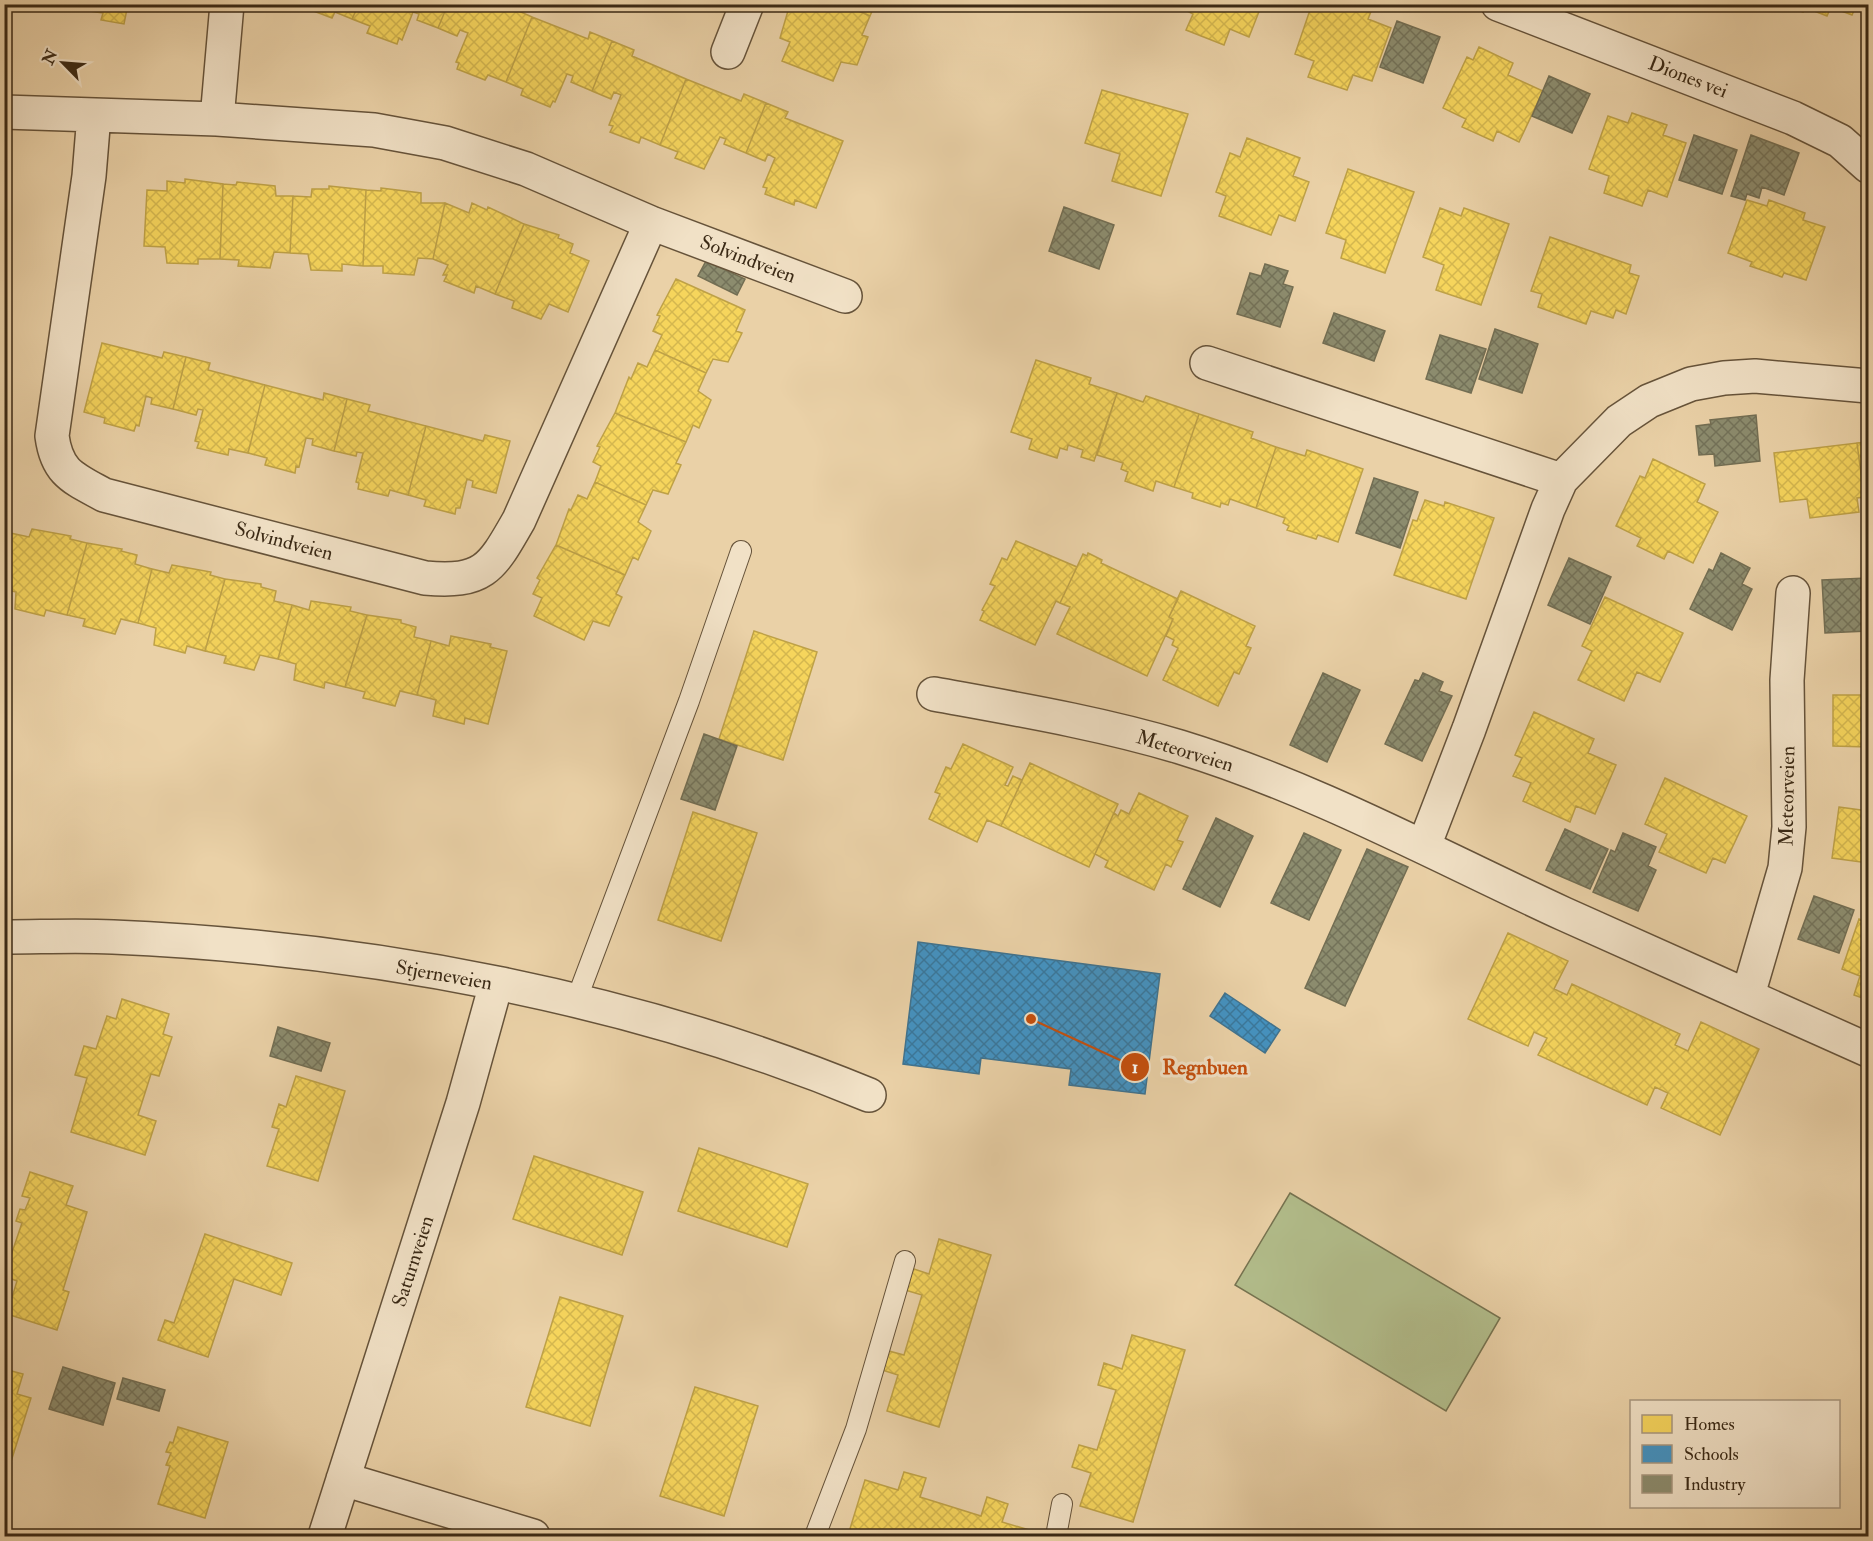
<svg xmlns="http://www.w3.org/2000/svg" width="1873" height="1541" font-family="'IM FELL Double Pica',serif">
  <defs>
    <pattern id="homes-cross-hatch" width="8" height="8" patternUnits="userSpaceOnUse" patternTransform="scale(1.5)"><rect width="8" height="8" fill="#f6d55c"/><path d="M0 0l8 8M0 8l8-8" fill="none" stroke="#d4b74f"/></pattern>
    <pattern id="schools-cross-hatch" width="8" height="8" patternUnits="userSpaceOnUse" patternTransform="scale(1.5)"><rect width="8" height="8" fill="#4393c3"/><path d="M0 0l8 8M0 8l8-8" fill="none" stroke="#39789d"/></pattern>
    <pattern id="industry-cross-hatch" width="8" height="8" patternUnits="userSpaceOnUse" patternTransform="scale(1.5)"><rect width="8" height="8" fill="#8c8c6e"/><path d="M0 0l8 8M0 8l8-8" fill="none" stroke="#737259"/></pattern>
  </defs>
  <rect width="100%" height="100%" fill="#ead1a7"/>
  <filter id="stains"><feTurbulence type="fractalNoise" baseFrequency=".00333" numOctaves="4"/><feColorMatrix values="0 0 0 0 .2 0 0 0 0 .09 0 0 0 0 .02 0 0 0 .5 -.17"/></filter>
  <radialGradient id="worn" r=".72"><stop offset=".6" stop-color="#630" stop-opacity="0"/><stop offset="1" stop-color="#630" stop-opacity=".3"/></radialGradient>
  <path fill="#b2bd8b" stroke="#767350" stroke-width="1.5" d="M1290,1193l210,125 -54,93 -211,-126z"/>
  <path fill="url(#homes-cross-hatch)" stroke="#bea147" stroke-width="1.5" d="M84,4h44l-4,20 -23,-4 2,-7 -20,-3z
    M304,4h55l-7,15 -17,-7 -3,6 -29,-11z
    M359,4h89l-10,24 -21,-8 2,-6 -6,-2 -11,28 -3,-2 -2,6 -30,-11 3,-7 -18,-7z
    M448,4h55l29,13 -26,65 -18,-7 -3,5 -28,-11 2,-6 -3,-1 12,-29 -8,-3 -3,6 -19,-8z
    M790,4h52l28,12 -8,19 6,2 -11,28 -16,-3 -8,19 -51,-20 8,-19 -10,-4z
    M842,4h33l-5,12z
    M1174,4h88l-13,33 -19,-8 -6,16 -38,-15 7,-16z
    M1312,4l21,4 1,-4h24l14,5 -4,10 23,9 -19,53 -19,-6 -6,15 -39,-13 6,-16 -19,-7z
    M1781,4h76l-5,11 -21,-8 -4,9 -23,-9 -1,5z
    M532,17l56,22 2,-7 22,9 -20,50 -21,-9 2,-6 -6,-2 -12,28 -2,-1 -3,6 -29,-12 2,-6 -17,-7z
    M612,41l22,9 -2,6 54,23 -26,66 -19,-8 -2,6 -29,-11 3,-6 -4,-1 12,-30 -7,-3 -3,7 -19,-8z
    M1479,47l34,16 -5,12 35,16 -24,51 -22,-11 -4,10 -31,-14 4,-8 -23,-11 24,-51 6,3z
    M686,79l55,22 3,-7 22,9 -20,50 -22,-9 2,-5 -6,-2 -16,32 -29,-11 3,-6 -18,-7z
    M1102,90l86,24 -27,82 -49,-15 8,-27 -35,-11z
    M766,103l22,9 -3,6 58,23 -27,67 -21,-8 -1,5 -29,-11 2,-6 -4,-1 12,-29 -7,-4 -3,7 -19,-8z
    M1632,113l35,12 -4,10 23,8 -19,54 -19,-7 -6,16 -38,-13 5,-17 -20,-7 19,-53 20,7z
    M1247,138l53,20 -7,18 16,6 -14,39 -16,-6 -8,20 -52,-19 7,-20 -10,-4 14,-39 10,4z
    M1348,169l66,23 -29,81 -44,-15 5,-18 -20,-7z
    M185,179l38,5 -3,75h-22v5l-31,-1 -2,-16 -21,-1 3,-56 20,1v-10l18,2z
    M237,182l38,4 1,10h17l-3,57 -16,-1 -4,16 -32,-2 1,-6 -19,-1 3,-75 13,1z
    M329,186l37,4 -3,76 -21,-2v7l-31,-1 -3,-16 -18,-1 3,-57 18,1 1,-8h17z
    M381,188l40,5v10h24l-12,56 -15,-1 -4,17 -31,-2v-7h-20l3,-76 15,1z
    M1747,200l20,6 2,-6 36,13 -2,7 22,7 -19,53 -22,-7 -2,4 -32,-11 2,-4 -24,-9z
    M445,203l24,10 3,-10 15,7 1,-3 36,17 -29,70 -19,-8 -2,7 -30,-12 3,-6h-4l5,-10 -15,-6z
    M1440,208l21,8 3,-8 45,16 -28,81 -45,-15 8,-25 -21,-8z
    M524,224l35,11 -1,3 15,6 -3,9 19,8 -21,51 -19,-8 -8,15 -29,-11 2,-7 -19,-7z
    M1550,237l81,28 -2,8 10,3 -13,38 -10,-4 -3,8 -22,-7 -5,13 -48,-17 4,-13 -11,-3z
    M676,279l69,31 -9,21 6,2 -14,29 -15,-3 -7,14 -51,-23 7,-15 -9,-4 7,-15 -3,-1z
    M102,343l60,15 2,-6 22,5 -13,52 -22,-5 1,-6 -6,-2 -7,30 -3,-1 -2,6 -30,-8 1,-5 -21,-6z
    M655,350l51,23 -8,18 13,9 -12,28 -6,-3 -7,17 -71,-29 14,-36 2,2 7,-16 9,4z
    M186,357l24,6 -2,7 57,15 -17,68 -19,-4 -1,6 -31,-7 2,-6 -4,-1 8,-31 -5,-1 -2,6 -23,-6z
    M1036,360l55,18 -2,6 28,9 -23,68 -13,-4 2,-7 -15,-5 -1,5 -7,-2 -3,10 -28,-9 3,-10 -21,-7z
    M265,385l58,15 1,-7 23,6 -13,52 -22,-6 1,-6 -7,-1 -7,29 -3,-1 -1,7 -30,-8 2,-7 -19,-5z
    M1117,393l26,9 3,-6 53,18 -25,73 -18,-6 -3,10 -28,-10 3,-9 -7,-3 2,-6 -26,-8z
    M347,399l23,6 -2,6 58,15 -18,69 -18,-5 -2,6 -30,-7 1,-6 -3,-1 7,-29 -6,-1 -1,4 -22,-5z
    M615,413l71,29 -10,21 5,2 -13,29 -15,-4 -7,15 -51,-23 6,-16 -8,-4 7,-15 -3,-1z
    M1199,414l54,18 -2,6 25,9 -20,61 -26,-9 -2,6 -7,-2 -1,4 -28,-9 1,-5 -19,-6z
    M426,426l57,15 2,-6 25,6 -14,52 -24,-6 1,-6 -6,-2 -7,29h-4l-1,6 -31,-8 2,-6 -18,-5z
    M1868,442v55h-4l-7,-54z
    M1857,443l7,54 -7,1 2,14 -49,6 -3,-19 -27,3 -6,-49z
    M1276,447l29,9 2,-6 56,19 -25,73 -20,-7 -2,4 -29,-9 2,-4 -6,-3 2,-5 -29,-10z
    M1653,459l52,25 -8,18 21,10 -25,51 -25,-12 -4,8 -27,-13 4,-8 -25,-12 24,-50 5,2z
    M595,482l51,23 -8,17 13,9 -13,29 -5,-3 -8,18 -69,-30 13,-36 2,1 7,-15 9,4z
    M1425,500l19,6 1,-4 49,16 -28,81 -72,-24 19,-55 4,1z
    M32,529l39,7 -1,3 17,4 -20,72 -21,-5 -2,6 -29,-7 1,-17 -12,-3v-35l6,-21 19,4z
    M1016,541l61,26 -17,36 -4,-2 -21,44 -55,-25 4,-9 -2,-1 13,-24 -5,-2 12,-26 5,2z
    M87,543l35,6 -1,2 16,4 -2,9 17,5 -14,54 -17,-4 -6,15 -32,-8 2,-7 -18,-4z
    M556,545l69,30 -9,19 6,3 -13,29 -16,-5 -9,19 -50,-24 8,-18 -9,-4 7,-14 -3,-2z
    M1088,553l14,7 -1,3 77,36 -9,18 4,2 -26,57 -90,-42 13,-27 -10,-4 23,-49 4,2z
    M172,565l39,7 -1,3 15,4 -20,72 -18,-5 -2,7 -31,-8 2,-17 -18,-5 14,-54 17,4z
    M225,579l36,5v3l15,4 -2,10 18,4 -14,54 -18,-4 -6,15 -30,-7 2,-7 -21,-5z
    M1181,591l74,35 -9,20 5,2 -12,26 -5,-2 -16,34 -55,-26 15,-32 -6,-3 2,-5 -8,-4 7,-17 -4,-2z
    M1605,597l78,36 -23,49 -23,-10 -13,29 -46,-21 14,-29 -10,-5z
    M311,601l40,6 -1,4 17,4 -22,72 -20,-5 -1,6 -30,-8 2,-16 -18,-5 14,-54 17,5z
    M367,615l34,5v3l15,4 -2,10 17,4 -14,54 -17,-4 -5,15 -32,-8 2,-6 -20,-5z
    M754,631l63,21 -34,108 -64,-21z
    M451,636l40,8 -1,3 17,4 -19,73 -23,-6 -1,6 -31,-8 3,-16 -19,-5 14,-54 18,5z
    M1833,695h35v52l-35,-1z
    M1534,712l60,27 -6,14 28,12 -21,49 -19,-8 -6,16 -47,-21 8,-18 -18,-7 9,-18 -7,-3z
    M963,744l50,23 -8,18 3,1 5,-10 9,4 -21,46 -14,-6 -10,22 -48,-23 11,-25 -5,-2 11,-25 5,2z
    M1030,763l88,41 -29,63 -88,-41z
    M1665,778l82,38 -22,47 -12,-5 -7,15 -47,-21 8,-18 -22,-10z
    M1139,793l49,23 -11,24 6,2 -12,25 -5,-3 -12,26 -49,-23 3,-6 -13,-7 19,-41 4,3 3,-6 8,4z
    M1839,807l29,4v52l-36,-5z
    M693,812l64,21 -36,108 -63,-21z
    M1859,919l9,4v77l-14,-5 6,-19 -18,-7z
    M1508,933l60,28 -14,28 13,6 5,-11 108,50 -5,11 13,6 13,-29 58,27 -39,86 -59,-27 7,-15 -13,-6 -8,18 -109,-50 9,-17 -13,-6 -6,14 -60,-27z
    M122,999l47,15 -6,20 9,3 -13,39 -8,-2 -13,41 18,6 -11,34 -74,-23 16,-54 -12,-3 9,-29 12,3 11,-33 9,3z
    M296,1076l49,15 -27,90 -51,-15 12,-37 -7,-2 7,-23 7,3z
    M699,1148l109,36 -21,63 -109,-36z
    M534,1156l109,36 -21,63 -109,-36z
    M30,1172l43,14 -7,19 21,7 -24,78 6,2 -12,38 -50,-16 10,-33 -13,-5 18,-53 -6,-2 4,-12 5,1 5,-12 -8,-2z
    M205,1234l87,29 -11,32 -47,-16 -26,78 -50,-17 7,-20 9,3z
    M939,1239l52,16 -52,172 -52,-16 11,-36 -19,-6 6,-19 19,5 18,-60 -17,-5 6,-22 18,6z
    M560,1297l63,19 -33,110 -64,-19z
    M1132,1335l53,15 -52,172 -53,-16 11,-33 -19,-6 7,-22 18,5 19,-60 -18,-5 6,-22 18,6z
    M4,1369l19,5 -6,20 14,4 -22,70 -5,-2z
    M695,1387l63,19 -34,110 -64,-20z
    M178,1427l50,15 -23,76 -47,-14 12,-38 -4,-1 5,-12 -5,-1 4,-10 3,1z
    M904,1472l22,6 -6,19 61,19 6,-19 21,7 -6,18 34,10 -2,4h-171l-14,-4 16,-52 33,10z"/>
  <path fill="url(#schools-cross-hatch)" stroke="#40738f" stroke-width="1.5" d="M918,942l242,32 -15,120 -76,-9 2,-16 -90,-11 -2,16 -76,-10z
    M1225,993l55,37 -15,23 -55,-37z"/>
  <path fill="url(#industry-cross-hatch)" stroke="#736e53" stroke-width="1.5" d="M1397,21l43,16 -17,46 -43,-16z
    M1549,76l41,18 -18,39 -40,-17z
    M1694,135l43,15 -15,44 -43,-14z
    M1751,135l48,18 -15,42 -22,-8 -3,11 -12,-4 -2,6 -14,-4z
    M1064,207l50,18 -15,44 -50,-18z
    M706,261l39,18 -8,16 -39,-19z
    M1265,264l23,7 -5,13 10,3 -13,40 -43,-13 13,-41 11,3z
    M1334,313l51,18 -11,30 -51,-18z
    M1495,329l43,15 -16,49 -43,-14z
    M1440,335l46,14 -15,44 -45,-14z
    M1756,415l4,46 -45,5 -1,-12 -15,1 -3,-29 15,-2 -1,-4z
    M1374,478l44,14 -18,56 -44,-15z
    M1721,553l29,15 -8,16 10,5 -20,41 -42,-21 19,-40 4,2z
    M1569,558l42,19 -21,47 -42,-19z
    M1867,578l1,53 -43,2 -3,-53z
    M1323,673l37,17 -33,72 -37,-17z
    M1423,673l20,9 -4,9 13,5 -30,65 -37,-17 30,-64 4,1z
    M704,734l33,12 -22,64 -34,-11z
    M1216,818l37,18 -33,71 -37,-18z
    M1565,829l43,20 -18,40 -44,-19z
    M1304,833l37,17 -32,70 -38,-17z
    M1623,833l33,14 -8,19 8,4 -18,41 -45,-19 18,-42 4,2z
    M1367,849l41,18 -63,139 -40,-18z
    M1814,896l40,14 -15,43 -41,-14z
    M278,1027l52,16 -9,28 -51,-15z
    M63,1367l52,16 -12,42 -54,-16z
    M123,1378l42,12 -6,21 -42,-12z"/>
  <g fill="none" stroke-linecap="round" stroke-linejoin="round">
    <g stroke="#66533a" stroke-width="22">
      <path id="lane" d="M576,1001l113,-300 52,-150
        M815,1536l41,-107 49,-168
        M1056,1536l6,-32"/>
    </g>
    <g stroke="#66533a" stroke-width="36">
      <path id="street" d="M1498,4l295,114 47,23 28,25
        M728,52l19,-48
        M4,112l213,7 157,11 71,13 81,26 125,54 194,73
        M94,115l-5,61 -37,260c5,37 21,42 52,59l321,83c59,5 66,-9 94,-58l132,-297
        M217,119l10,-115
        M1207,363l354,117
        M934,694c82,15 166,29 246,53 134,41 258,109 384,167 101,46 203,90 304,136
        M1424,846l45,-117 79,-220 13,-29 58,-59 30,-20 42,-17 33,-6 31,-2 113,10
        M4,937c37,0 73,-2 109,0 257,11 519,60 756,158
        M1748,995l37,-127 4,-41 -2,-147 6,-87
        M343,1479l190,57
        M325,1536l138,-433 33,-119"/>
    </g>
    <use href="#lane" stroke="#f1e1c6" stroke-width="20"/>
    <use href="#street" stroke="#f1e1c6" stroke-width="33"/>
  </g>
  <g text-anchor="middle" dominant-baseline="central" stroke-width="6" stroke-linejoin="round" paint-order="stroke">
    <g font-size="20" fill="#3a2915" stroke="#f1e1c6">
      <text transform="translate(1688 77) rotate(21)">Diones vei</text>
      <text transform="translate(748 259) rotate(21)">Solvindveien</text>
      <text transform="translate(284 541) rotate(15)">Solvindveien</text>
      <text transform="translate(1185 751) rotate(17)">Meteorveien</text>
      <text transform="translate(1787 796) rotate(-89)">Meteorveien</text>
      <text transform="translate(444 975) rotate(10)">Stjerneveien</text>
      <text transform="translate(413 1261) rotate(-72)">Saturnveien</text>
    </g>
  </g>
  <path fill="none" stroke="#c54f0e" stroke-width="2" d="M1031 1019L1135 1067"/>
  <g fill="#c54f0e" stroke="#f1e1c6" stroke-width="2">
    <circle cx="1031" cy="1019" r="6"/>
    <circle cx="1135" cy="1067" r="15"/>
  </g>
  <g font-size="18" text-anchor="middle" font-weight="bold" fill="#fff">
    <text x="1135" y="1073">1</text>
  </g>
  <g font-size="21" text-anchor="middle" font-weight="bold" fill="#c54f0e" stroke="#f1e1c6" stroke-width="6" stroke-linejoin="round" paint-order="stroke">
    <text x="1205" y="1074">Regnbuen</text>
  </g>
  <rect width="1873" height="1541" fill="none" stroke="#ead1a7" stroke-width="24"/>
  <rect x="6" y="6" width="1861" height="1529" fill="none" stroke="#3a2915" stroke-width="3"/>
  <rect x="12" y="12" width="1849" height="1517" fill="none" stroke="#3a2915" stroke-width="1.5"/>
  <rect x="1630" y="1400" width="210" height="108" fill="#f1e1c6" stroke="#a8977f" stroke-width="1.5"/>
  <rect x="1642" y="1415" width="30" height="18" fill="#f6d55c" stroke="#a8977f" stroke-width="1.5"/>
  <text x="1684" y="1430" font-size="18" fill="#3a2915">Homes</text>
  <rect x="1642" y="1445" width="30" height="18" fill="#4393c3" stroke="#a8977f" stroke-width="1.5"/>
  <text x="1684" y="1460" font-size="18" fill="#3a2915">Schools</text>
  <rect x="1642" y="1475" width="30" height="18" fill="#8c8c6e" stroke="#a8977f" stroke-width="1.5"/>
  <text x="1684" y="1490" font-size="18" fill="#3a2915">Industry</text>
  <g transform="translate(63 63) rotate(295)" stroke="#f1e1c6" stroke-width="4.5" paint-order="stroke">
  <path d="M0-4.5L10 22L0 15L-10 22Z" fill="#3a2915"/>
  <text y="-9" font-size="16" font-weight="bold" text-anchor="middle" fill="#3a2915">N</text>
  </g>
  <rect width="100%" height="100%" filter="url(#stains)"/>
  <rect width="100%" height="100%" fill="url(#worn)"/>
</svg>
